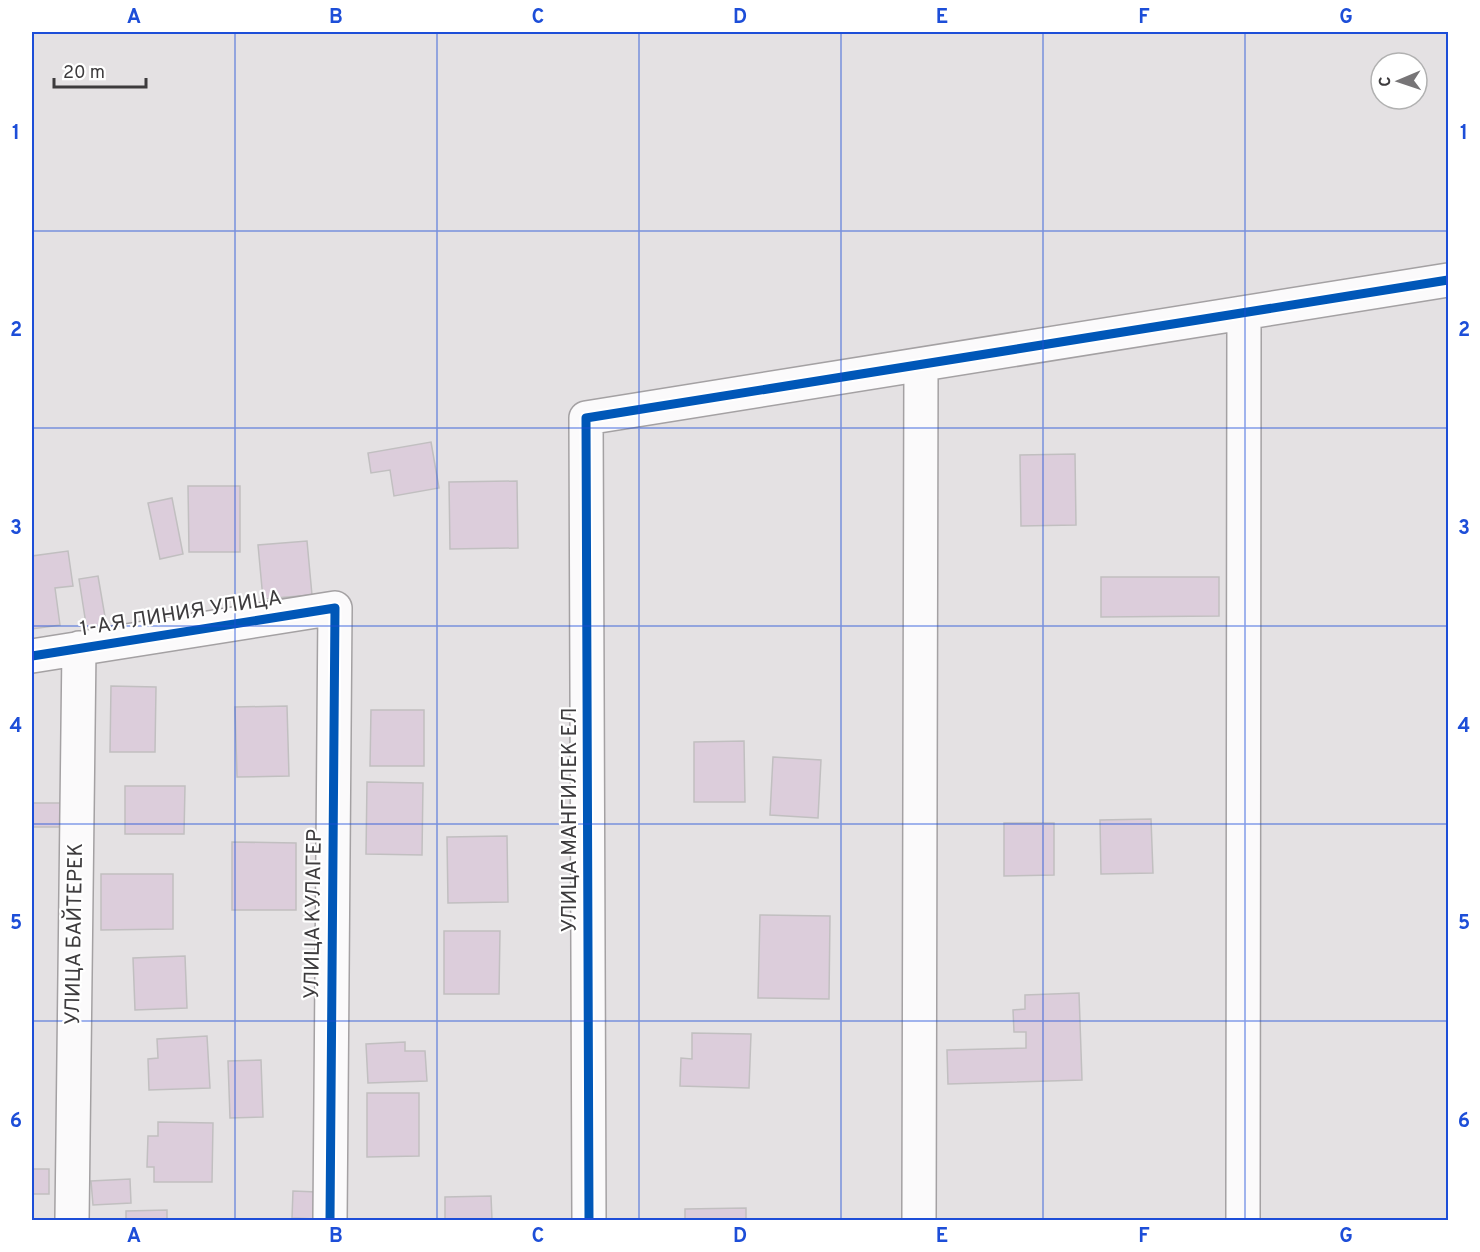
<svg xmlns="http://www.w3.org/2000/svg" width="1480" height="1252" font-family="Overpass,sans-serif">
  <rect width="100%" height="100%" fill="#e4e1e3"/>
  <path fill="#dccddb" stroke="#c1bfc0" stroke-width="1.5" d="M431,442l8,46 -45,8 -4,-26 -19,3 -3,-20z
    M1075,454l1,71 -55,1 -1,-71z
    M517,481l1,67 -68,1 -1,-67z
    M188,486h52v66h-51z
    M172,498l11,56 -23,5 -12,-56z
    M307,541l5,54 -49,4 -5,-54z
    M68,551l5,35 -18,2 5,37 -28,4v-73z
    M98,576l10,58 -20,3 -9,-58z
    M1101,577h118v39l-118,1z
    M111,686l45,1 -1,65h-45z
    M287,706l2,70 -52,1 -2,-70z
    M371,710h53v56h-54z
    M744,741l1,61h-51v-60z
    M773,757l48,3 -3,58 -48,-3z
    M367,782l56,1 -1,72 -56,-1z
    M125,786h60l-1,48h-59z
    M32,803h31v24h-31z
    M1151,819l2,54 -52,1 -1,-54z
    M1004,823h50v52l-50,1z
    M507,836l1,66 -60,1 -1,-66z
    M232,842l64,1v67h-64z
    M101,874h72v55l-72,1z
    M760,915l70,1 -1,83 -71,-1z
    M444,931h56l-1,63h-55z
    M185,956l2,52 -52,2 -2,-52z
    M1079,993l3,87 -134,4 -1,-34 79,-2v-16h-12l-1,-22 12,-1v-14z
    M692,1033l59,1 -2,54 -69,-2 1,-28 11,1z
    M207,1036l3,52 -61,2 -1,-31 10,-1 -1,-19z
    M405,1042v9h20l2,30 -59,2 -2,-39z
    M261,1060l2,57 -33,1 -2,-57z
    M367,1093h52v63l-52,1z
    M158,1122l55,1 -1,59h-58v-15h-7l1,-31h10z
    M32,1169h17v25h-17z
    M130,1179l1,24 -38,2 -2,-24z
    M293,1191l24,1 -1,27 -24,-1z
    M491,1196l1,24h-47v-23z
    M746,1208v12h-61v-11z
    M167,1210v10h-41v-9z"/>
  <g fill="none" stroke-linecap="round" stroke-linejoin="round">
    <g stroke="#a4a1a3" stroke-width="36">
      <path id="minor" d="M32,656l303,-48 -5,612
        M72,1220l7,-572
        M589,1220l-3,-802 862,-138
        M919,1220l2,-855
        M1243,1220l1,-907"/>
    </g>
    <use href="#minor" stroke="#fbfafb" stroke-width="33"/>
    <g stroke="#fff" stroke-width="13">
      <path id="cycleway" d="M32,656l303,-48 -5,612
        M589,1220l-3,-802 862,-138"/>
    </g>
    <use href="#cycleway" stroke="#0057b8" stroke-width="9"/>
  </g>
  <path fill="none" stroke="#1d4ed8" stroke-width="1.5" stroke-opacity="0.55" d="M235,32v1188M437,32v1188M639,32v1188M841,32v1188M1043,32v1188M1245,32v1188M32,231h1416M32,428h1416M32,626h1416M32,824h1416M32,1021h1416"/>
  <g text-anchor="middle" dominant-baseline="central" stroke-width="4.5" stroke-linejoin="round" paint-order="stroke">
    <g font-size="21" fill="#3d3b3d" stroke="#fff">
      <text transform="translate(181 614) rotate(-9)">1-АЯ ЛИНИЯ УЛИЦА</text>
      <text transform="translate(570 820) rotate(-90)">УЛИЦА МАНГИЛЕК ЕЛ</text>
      <text transform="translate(314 914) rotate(-89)">УЛИЦА КУЛАГЕР</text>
      <text transform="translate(75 934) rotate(-89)">УЛИЦА БАЙТЕРЕК</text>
    </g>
  </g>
  <rect width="1480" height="1252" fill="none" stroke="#ffffff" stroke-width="66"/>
  <g transform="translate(1399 81) rotate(268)"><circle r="28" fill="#ffffff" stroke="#b1b1b1" stroke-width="1.5"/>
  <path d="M0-4.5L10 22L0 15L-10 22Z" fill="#777577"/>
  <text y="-9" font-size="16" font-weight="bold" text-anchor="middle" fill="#3d3b3d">С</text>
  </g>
  <path d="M54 78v9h92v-9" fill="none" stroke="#3d3b3d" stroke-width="3"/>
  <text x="63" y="78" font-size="18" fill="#3d3b3d" stroke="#ffffff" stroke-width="4.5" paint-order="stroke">20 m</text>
  <rect x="33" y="33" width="1414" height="1186" fill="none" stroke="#1d4ed8" stroke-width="2"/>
  <g font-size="20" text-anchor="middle" font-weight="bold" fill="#1d4ed8">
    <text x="134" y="23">A</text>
    <text x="336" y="23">B</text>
    <text x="538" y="23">C</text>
    <text x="740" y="23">D</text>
    <text x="942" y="23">E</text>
    <text x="1144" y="23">F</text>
    <text x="1346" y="23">G</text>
    <text x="16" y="139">1</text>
    <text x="1464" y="139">1</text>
    <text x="16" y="336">2</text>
    <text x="1464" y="336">2</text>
    <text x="16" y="534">3</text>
    <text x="1464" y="534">3</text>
    <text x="16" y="732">4</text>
    <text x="1464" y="732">4</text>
    <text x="16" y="929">5</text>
    <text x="1464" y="929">5</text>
    <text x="16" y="1127">6</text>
    <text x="1464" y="1127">6</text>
    <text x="134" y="1242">A</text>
    <text x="336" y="1242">B</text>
    <text x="538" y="1242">C</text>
    <text x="740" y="1242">D</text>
    <text x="942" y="1242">E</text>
    <text x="1144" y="1242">F</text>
    <text x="1346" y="1242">G</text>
  </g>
</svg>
